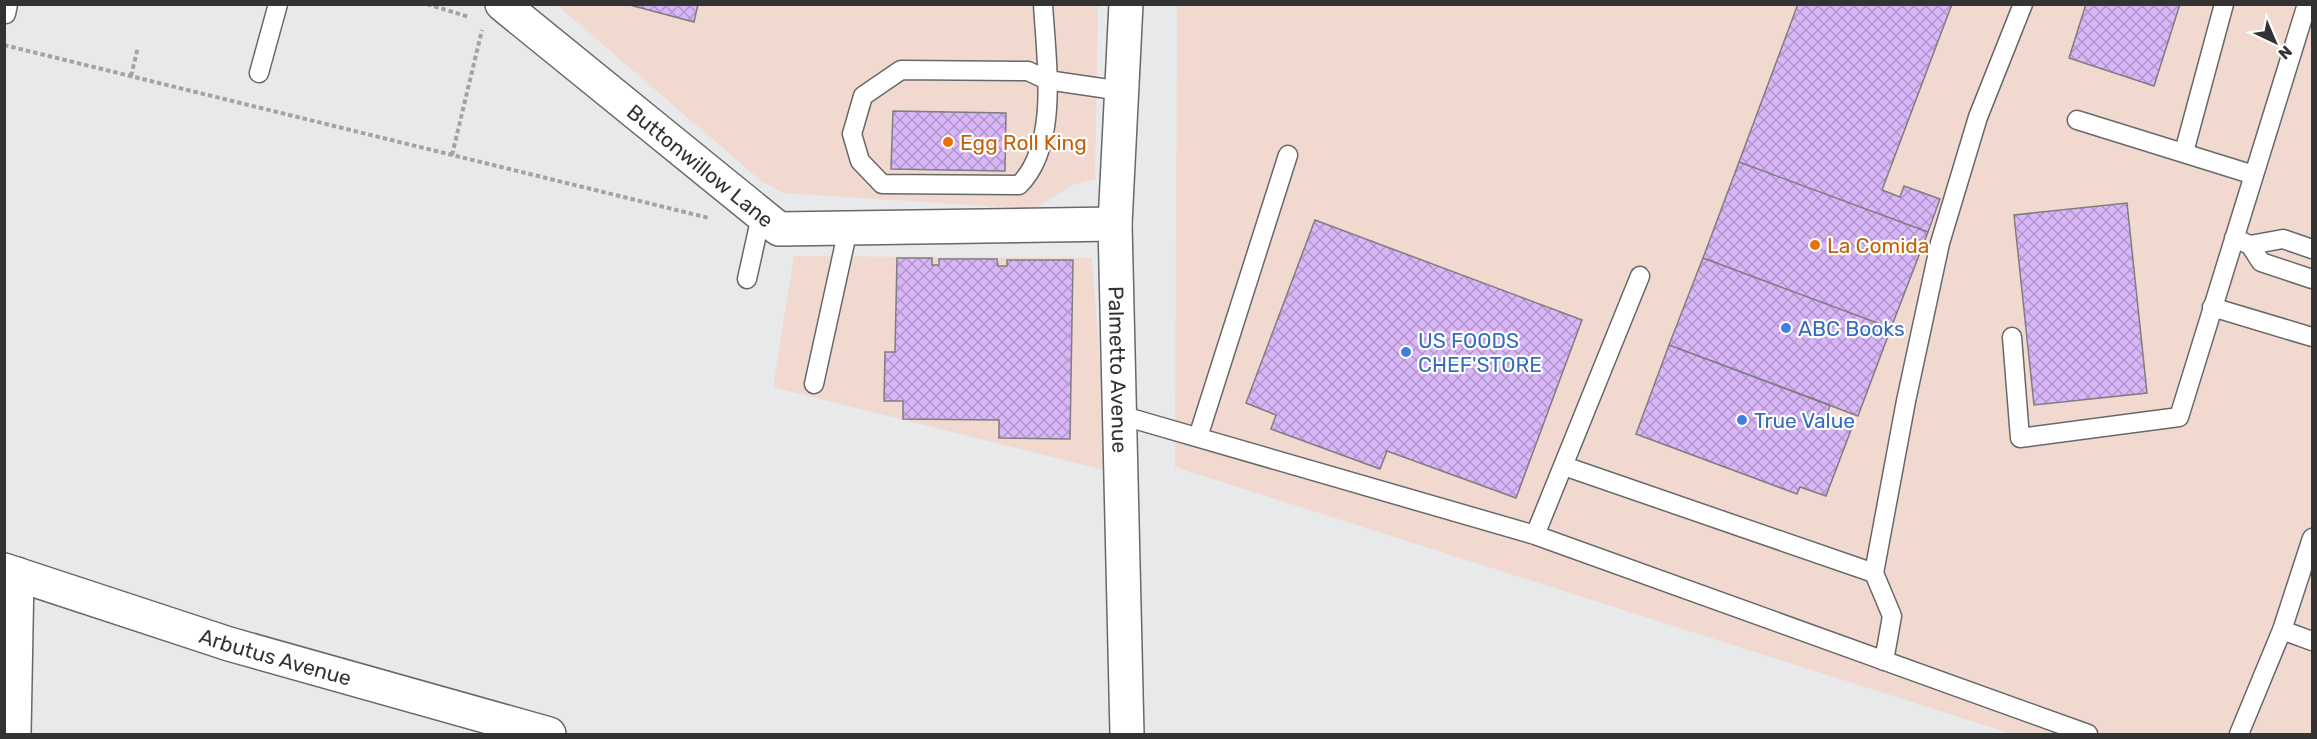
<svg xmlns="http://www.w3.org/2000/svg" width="2317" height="739" font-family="Rubik,sans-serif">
  <defs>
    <pattern id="building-cross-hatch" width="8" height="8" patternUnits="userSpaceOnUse" patternTransform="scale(1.5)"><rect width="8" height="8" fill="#d8b6f8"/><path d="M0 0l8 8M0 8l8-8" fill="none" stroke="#b095ca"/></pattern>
  </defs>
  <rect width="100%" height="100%" fill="#e8e9eb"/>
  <path fill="#f1d9cf" d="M557,5h541l-3,174 -23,6 -37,24 -252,-16 -22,-12z
    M1177,5h1135v729h-300l-837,-267z
    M794,256l298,2 16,213 -335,-84z"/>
  <path fill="url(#building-cross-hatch)" stroke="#7e7d7f" stroke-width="1.5" d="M626,4h72l-4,18z
    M1798,4h154l-70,186 18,7 4,-11 36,13 -12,33 -189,-70z
    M2086,4h94l-26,82 -85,-28z
    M893,111l113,2 -1,58 -114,-2z
    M1739,162l189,70 -37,96 -188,-70z
    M2127,203l20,190 -113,12 -20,-190z
    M1315,220l267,100 -66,178 -129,-47 -7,18 -109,-40 5,-14 -30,-12z
    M897,258h35v7h7v-6h58l1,7h9v-6h66l-3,179 -71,-1v-18l-96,-1v-18h-19l1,-49h10z
    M1703,258l188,70 -33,88 -189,-71z
    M1669,345l161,60 -5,15 26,10 -25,66 -26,-9 -3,7 -161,-60z"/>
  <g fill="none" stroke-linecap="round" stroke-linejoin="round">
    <g stroke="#67686a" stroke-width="21">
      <path id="lane" d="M1043,4c3,54 17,141 -24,181l-137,-1 -22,-23 -8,-27 11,-38 38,-26 127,1 19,9 75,11
        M6,14l2,-10
        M259,73l19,-69
        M2077,120l177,55
        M2184,152l40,-148
        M2234,238l16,7 11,17 51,17
        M2250,245l33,-6 29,10
        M747,279l14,-63
        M2212,307l100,30
        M2012,337l8,101 159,-21 128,-413
        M814,384l34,-155
        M1120,415l415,120 553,199
        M1198,437l90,-282
        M1564,466l310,107 32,-172 34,-158 38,-126 45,-113
        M1535,535l105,-259
        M1874,573l18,43 -8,45
        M2282,630l30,11
        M2239,734l43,-104 30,-92"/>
    </g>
    <g stroke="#67686a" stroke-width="36">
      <g id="street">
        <path id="s1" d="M502,4l277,225 336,-5"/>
        <path id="s2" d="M1126,4l-11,220 12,510"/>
        <path id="s3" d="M4,570l225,74 320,90"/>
        <path d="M14,734l3,-160"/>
      </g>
    </g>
    <path stroke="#a2a3a4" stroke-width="4" stroke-dasharray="4.5 3" stroke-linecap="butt" d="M427,4l42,13
      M4,45l705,173
      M131,76l7,-29
      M452,155l30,-125"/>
    <use href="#lane" stroke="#fff" stroke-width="18"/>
    <use href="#street" stroke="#fff" stroke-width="33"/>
  </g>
  <g fill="#e8710a" stroke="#fff" stroke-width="2">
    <circle cx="948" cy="142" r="6"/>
    <circle cx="1815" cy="245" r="6"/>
  </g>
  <g fill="#3f7fe0" stroke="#fff" stroke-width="2">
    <circle cx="1786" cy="328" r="6"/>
    <circle cx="1406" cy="352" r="6"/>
    <circle cx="1742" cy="420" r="6"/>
  </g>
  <g text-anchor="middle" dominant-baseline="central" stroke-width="4.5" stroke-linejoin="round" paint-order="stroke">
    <g font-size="21" fill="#c56008" stroke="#fff" text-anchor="start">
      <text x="960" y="142">Egg Roll King</text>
      <text x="1827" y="245">La Comida</text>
    </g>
    <g font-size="21" fill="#333334" stroke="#fff">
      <text stroke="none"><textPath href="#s1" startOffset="256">Buttonwillow Lane</textPath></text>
      <text stroke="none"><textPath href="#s2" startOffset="366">Palmetto Avenue</textPath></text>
      <text stroke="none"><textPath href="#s3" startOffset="285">Arbutus Avenue</textPath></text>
    </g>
    <g font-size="21" fill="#366cbe" stroke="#fff" text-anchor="start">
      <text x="1798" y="328">ABC Books</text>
      <text x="1418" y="340">US FOODS<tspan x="1418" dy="24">CHEF'STORE</tspan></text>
      <text x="1754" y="420">True Value</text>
    </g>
  </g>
  <rect width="2317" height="739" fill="none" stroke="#333334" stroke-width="12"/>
  <g transform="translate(2275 42) rotate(136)" stroke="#ffffff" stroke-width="4.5" paint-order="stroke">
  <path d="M0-4.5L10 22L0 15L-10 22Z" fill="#333334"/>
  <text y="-9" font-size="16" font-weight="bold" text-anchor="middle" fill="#333334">N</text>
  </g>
</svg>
